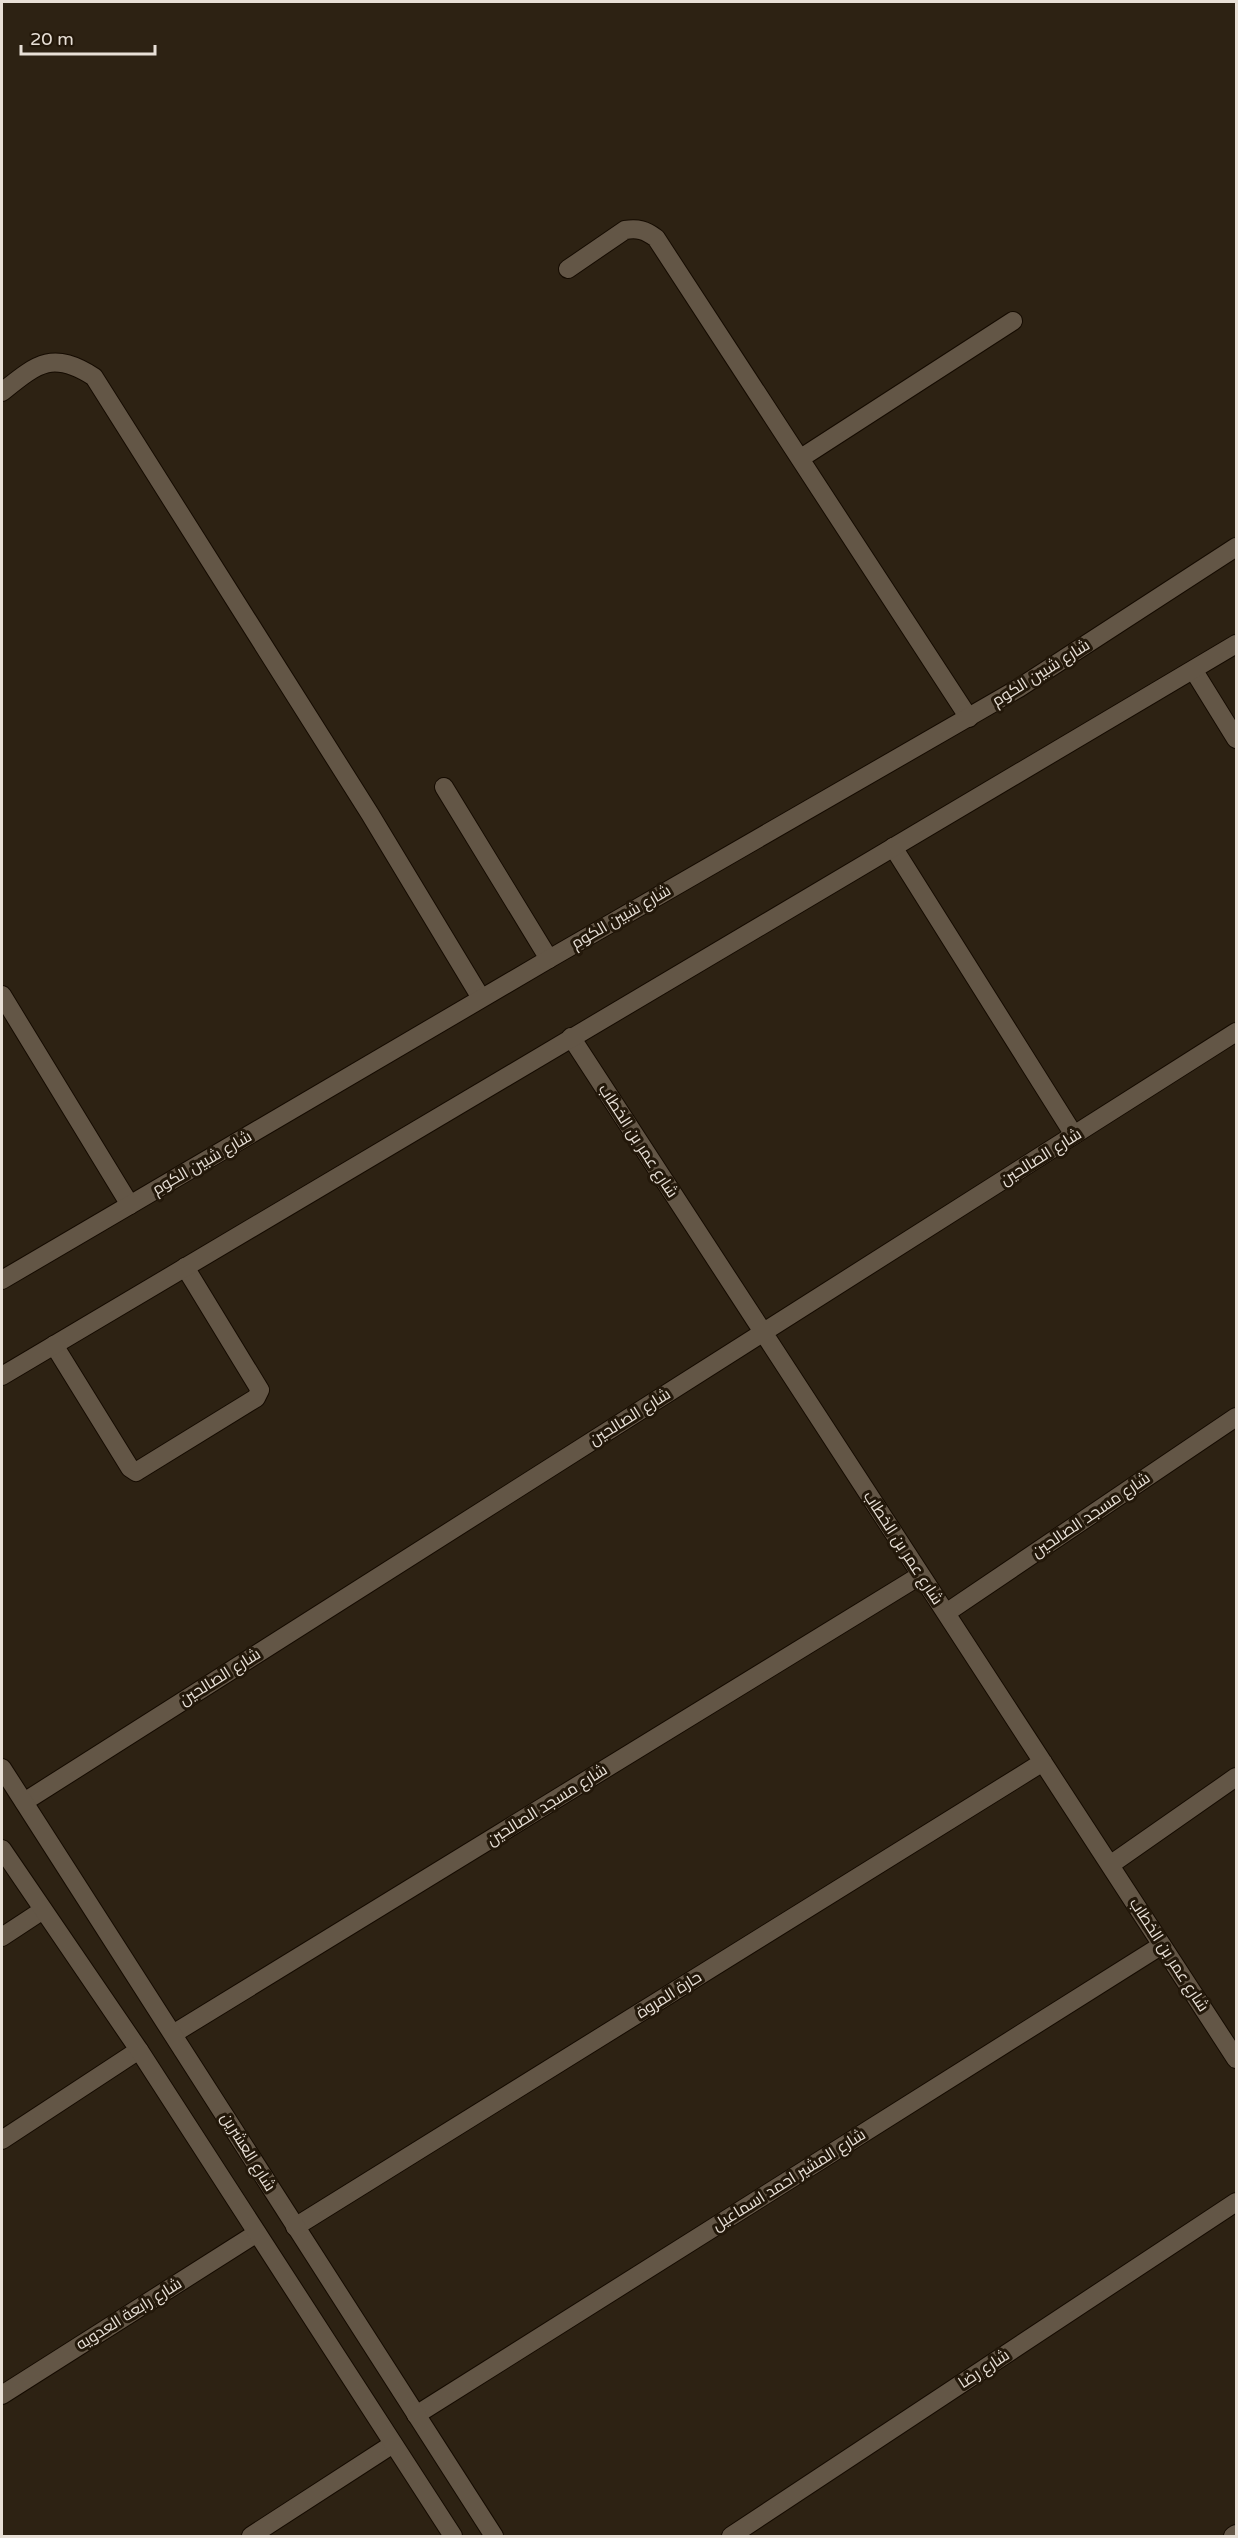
<svg xmlns="http://www.w3.org/2000/svg" width="1238" height="2538" font-family="'Varela Round',Cairo,sans-serif">
  <rect width="100%" height="100%" fill="#2d2213"/>
  <g fill="none" stroke-linecap="round" stroke-linejoin="round">
    <g stroke="#150b01" stroke-width="20">
      <path id="lane" d="M568,269l57,-39c13,-2 20,0 31,8l313,480
        M2,392c35,-28 50,-42 92,-15l276,437 111,184
        M801,458l212,-137
        M444,787l105,172
        M2,995l128,210
        M54,1345l76,123 6,4 3,-2 117,-72 4,-8 -75,-123"/>
    </g>
    <g stroke="#150b01" stroke-width="20">
      <path id="street" d="M1194,671l42,68
        M893,847l181,288
        M571,1037l665,1022
        M946,1613l290,-196
        M24,1802l1212,-770
        M1110,1865l126,-88
        M2,1937l41,-27
        M173,2034l748,-459
        M2,2140l137,-90
        M295,2227l748,-465
        M2,2395l255,-162
        M416,2415l746,-470
        M251,2536l142,-92
        M1233,2536l3,-2"/>
    </g>
    <g stroke="#150b01" stroke-width="20">
      <path id="secondary" d="M2,1280l547,-321 470,-271 217,-141
        M2,1376l1234,-732
        M2,1768l492,768
        M2,1849l137,201 314,486
        M731,2536l505,-334"/>
    </g>
    <use href="#lane" stroke="#635646" stroke-width="18"/>
    <use href="#street" stroke="#635646" stroke-width="18"/>
    <use href="#secondary" stroke="#635646" stroke-width="18"/>
  </g>
  <g text-anchor="middle" dominant-baseline="central" stroke-width="6" stroke-linejoin="round" paint-order="stroke">
    <g font-size="16" fill="#e8e0d7" stroke="#23180a">
      <text transform="translate(1041 673) rotate(-32)">شارع شبين الكوم</text>
      <text transform="translate(621 917) rotate(-30)">شارع شبين الكوم</text>
      <text transform="translate(638 1141) rotate(57)">شارع عمر بن الخطاب</text>
      <text transform="translate(1041 1157) rotate(-32)">شارع الصالحين</text>
      <text transform="translate(202 1163) rotate(-30)">شارع شبين الكوم</text>
      <text transform="translate(630 1417) rotate(-32)">شارع الصالحين</text>
      <text transform="translate(1091 1515) rotate(-34)">شارع مسجد الصالحين</text>
      <text transform="translate(903 1548) rotate(57)">شارع عمر بن الخطاب</text>
      <text transform="translate(220 1677) rotate(-32)">شارع الصالحين</text>
      <text transform="translate(547 1805) rotate(-32)">شارع مسجد الصالحين</text>
      <text transform="translate(1169 1955) rotate(57)">شارع عمر بن الخطاب</text>
      <text transform="translate(669 1995) rotate(-32)">حارة المروة</text>
      <text transform="translate(248 2152) rotate(58)">شارع العشرين</text>
      <text transform="translate(789 2180) rotate(-32)">شارع المشير احمد اسماعيل</text>
      <text transform="translate(129 2314) rotate(-32)">شارع رابعة العدويه</text>
      <text transform="translate(984 2369) rotate(-33)">شارع رضا</text>
    </g>
  </g>
  <rect width="1238" height="2538" fill="none" stroke="#e8e0d7" stroke-width="6"/>
  <path d="M21 45v9h134v-9" fill="none" stroke="#e8e0d7" stroke-width="3"/>
  <text x="30" y="45" font-size="18" fill="#e8e0d7" stroke="#23180a" stroke-width="4.5" paint-order="stroke">20 m</text>
</svg>
